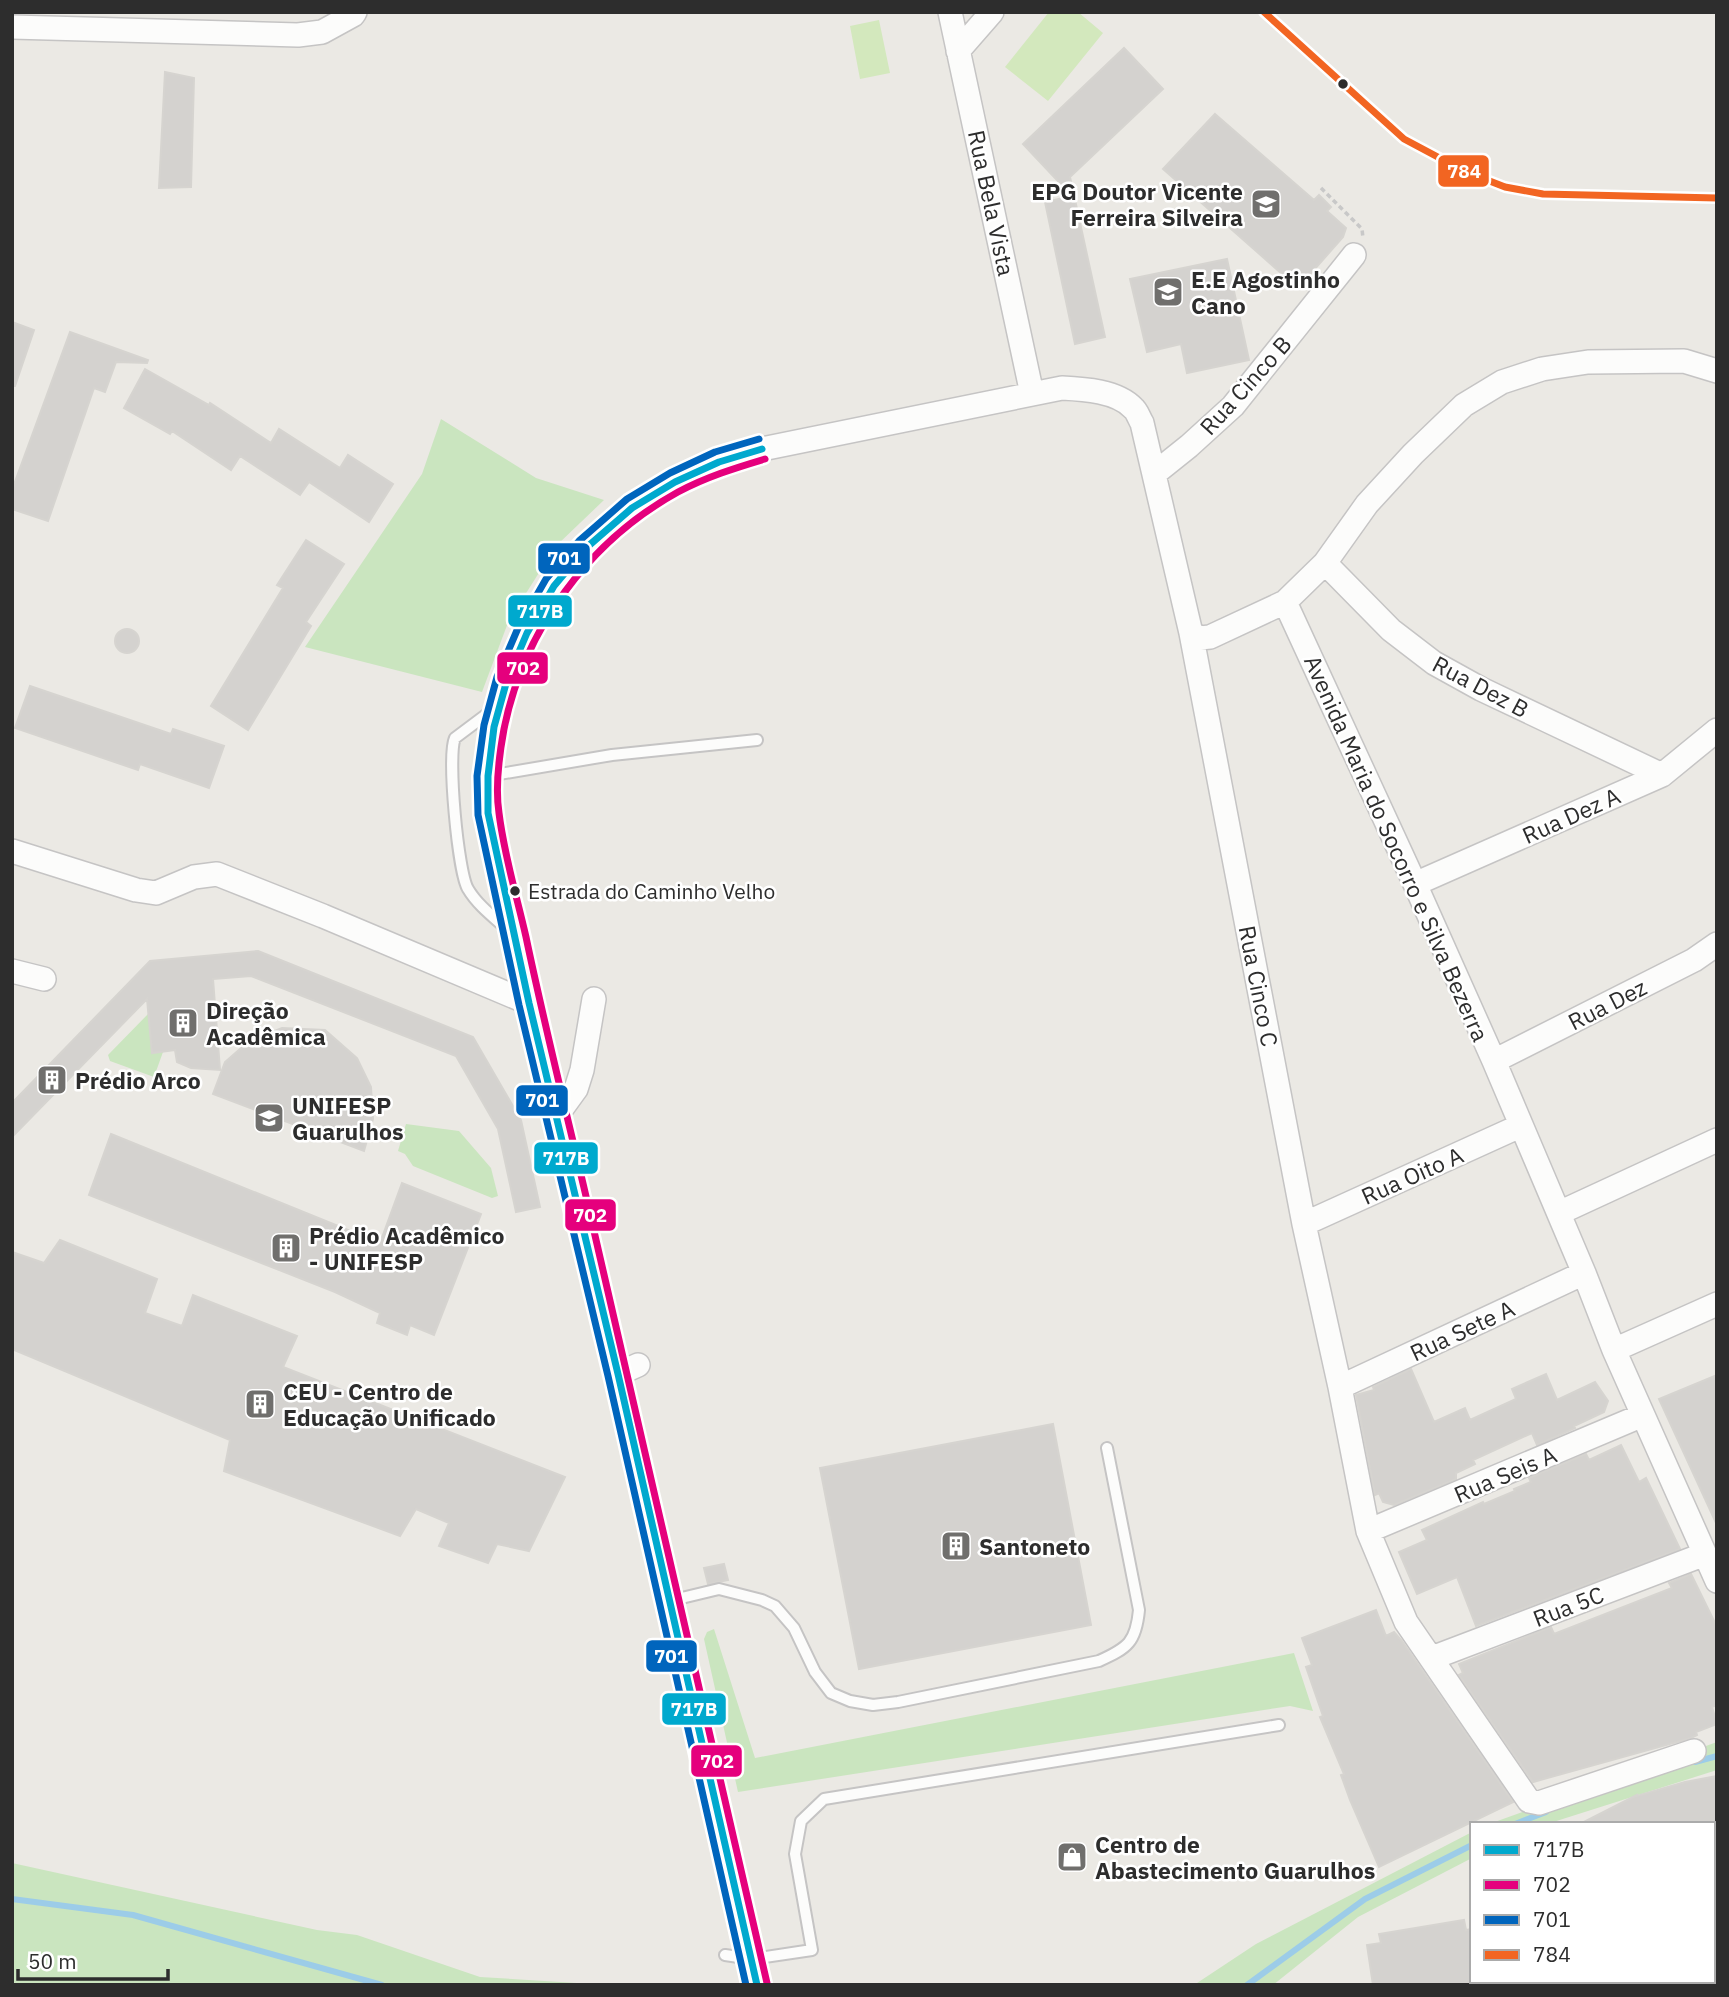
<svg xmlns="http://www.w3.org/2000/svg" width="1729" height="1997" font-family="'IBM Plex Sans',sans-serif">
  <rect width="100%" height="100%" fill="#ebe9e4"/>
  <path fill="#cae5bf" d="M441,419l95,59 68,22 -48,46 -47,74 -27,72 -177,-45 117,-173z
    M148,1014l4,38h11l-9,25 -44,-16 -2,-6z
    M406,1124l53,7 32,37 7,28 -6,2 -79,-32 -8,-12 -7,-3z
    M714,1629l41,129 539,-105 19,58 -23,-5 -552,86 -34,-153 3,-7z
    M1717,1742v28l-170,54h-58z
    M1472,1832v26l-114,59 -85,68h-79l62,-41z
    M12,1863l305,67 40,5 123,42 129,8h-597z"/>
  <path fill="#d3e8bd" d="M1049,12h29l25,21 -55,68 -43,-34z
    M879,20l11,53 -30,6 -10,-53z"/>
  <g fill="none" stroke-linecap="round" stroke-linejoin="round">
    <path stroke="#9ccce8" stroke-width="6" d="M1695,1762l22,-6
      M1515,1824l31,-12
      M12,1899l121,16 249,70
      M1247,1985l118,-86 107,-54"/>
  </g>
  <path fill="#d4d2cf" stroke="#d6d4d0" stroke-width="2" d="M1124,48l39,41 -93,88 35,160 -30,7 -30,-142 27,-6 -49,-52z
    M165,72l29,6 -3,109 -32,1z
    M1215,114l99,86 5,-5 12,12 -4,4 19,17 -3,9 -45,51 -135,-119z
    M1227,259l22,101 -62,13 -6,-29 -34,8 -17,-73z
    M12,322l22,8 -19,56h-3z
    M70,332l78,28 -1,3 -31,-1 -11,30 -11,-4 -46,133 -36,-12v-19z
    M145,369l64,36 1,-2 61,40 8,-14 61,39 8,-13 45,29 -24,38 -60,-40 -9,13 -60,-39 -9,14 -59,-39 -2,3 -46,-26z
    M306,540l38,24 -38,58 5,4 -63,104 -37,-24 72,-118 -6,-3z
    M115 641a12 12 0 1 1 24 0a12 12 0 1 1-24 0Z
    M30,686l141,48 2,-5 51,17 -15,42 -69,-24 -2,6 -123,-42z
    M258,951l215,86 48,83 19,87 -24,5 -18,-83 -42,-73 -205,-80 -38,3 7,91 -29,-2 -14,-6 -2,-12 -23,3 -5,-54 -135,138v-34l138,-142z
    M282,1028l43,2 32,28 14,29 2,32 -9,32 -151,-57 12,-32 24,-21z
    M111,1134l269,109 22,-60 79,31 -47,121 -24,-10 -3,10 -30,-12 3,-10 -45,-21 -246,-97z
    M60,1240l97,39 -12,34 37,13 11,-31 104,41 -14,31 282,110 -36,74 -32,-7 -9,19 -49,-17 10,-23 -33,-14 -16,27 -176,-65 6,-31 -218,-91v-97l32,11z
    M1411,1369l23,53 31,-14 5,12 46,-21 -4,-10 34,-15 11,26 38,-18 13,19 -4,11 -30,14 1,2 -38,17 -5,-12 -59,27 2,4 -19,9v6l-62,26 -11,-3 -4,-9 -4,2 -19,-100 18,-5 -1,-3z
    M1717,1375v150l-58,-126z
    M1053,1424l38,201 -232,44 -39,-201z
    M1621,1445l18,37 7,-4 34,71 -204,77 -19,-49 -40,17 -18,-42 28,-12 -5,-10 61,-28 1,2 31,-13 -1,-2 17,-7 -2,-4 57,-24 3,6z
    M724,1564l4,16 -20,4 -4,-16z
    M1691,1574l26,53v78l-5,2 5,17 -21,8 1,3 -6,3 -158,44 -74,-107 4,-2 -4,-9 92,-37 3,7 118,-46 -3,-5z
    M1376,1610l10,26 8,-4 8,9 111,161 -134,65 -29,-67 -9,-25 3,-1 -24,-57 3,-1 -17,-49 6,-2 -10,-27z
    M1717,1776v48h-137l57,-29v1l48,-14z
    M1464,1920l2,10 6,-1v56h-99l-6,-40 14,-2 -2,-9z"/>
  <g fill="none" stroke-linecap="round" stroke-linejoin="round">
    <g stroke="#c5c4c4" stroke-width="14">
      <path id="lane" d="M495,708l-40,30c-8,17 3,135 13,151 10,17 28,30 42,43
        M488,776l124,-21 145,-15
        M669,1601l50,-12 43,11 13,6 19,22 21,44 16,21 19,8 23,4 25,-3 201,-41c29,-13 37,-19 40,-51l-32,-162
        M725,1955l27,4 60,-9 -17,-96 6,-33 23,-22 455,-74"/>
    </g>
    <g stroke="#c5c4c4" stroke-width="26">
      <path id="street" d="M950,12l82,382
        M12,27l286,8 24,-3 31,-17 2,-3
        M958,51l34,-39
        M1154,474l35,-28 44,-40 121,-151
        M1325,563l66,67 43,33 47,26 181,86
        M1285,602l130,282 79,177 90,212 30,77 103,231
        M1191,633l9,5 10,-1 75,-35 40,-39 42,-59 46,-50 51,-49 38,-23 40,-13 46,-7 96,-1 33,10
        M12,851l124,39 20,3 38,-16 23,-3 106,42 206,87
        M1415,884l247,-109 55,-45
        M12,971l32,8
        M1494,1061l200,-101 23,-16
        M555,1118l21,-29 6,-19 12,-71
        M1559,1213l158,-73
        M1304,1224l216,-98
        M1614,1350l103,-46
        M618,1374l20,-9
        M1340,1387l244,-114
        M1368,1531l275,-116
        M1432,1658l273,-104
        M1713,1852l4,-1
        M757,1985l-139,-611 -89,-371 -41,-190v-37l6,-49 13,-47 20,-47 27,-47 32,-38 46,-40 43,-26 44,-20 43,-13 300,-61c22,1 55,3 71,20 4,3 6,10 9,15l49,210 113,591 36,163 28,144 38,91 123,179 10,2 155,-52"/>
    </g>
    <path stroke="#c8c8c8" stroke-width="3.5" stroke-dasharray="5 3.5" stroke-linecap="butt" d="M1321,188l41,41 1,9"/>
    <use href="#lane" stroke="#fcfcfb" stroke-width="10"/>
    <use href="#street" stroke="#fcfcfb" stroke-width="23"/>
    <g stroke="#fff" stroke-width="12">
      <path id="bus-1" d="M757,1985l-139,-611 -89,-371 -41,-190v-37l6,-49 13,-47 20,-47 27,-47 32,-38 46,-40 43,-26 44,-20 43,-13"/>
    </g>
    <g stroke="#fff" stroke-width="12">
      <path id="bus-2" d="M765,459c-30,9 -59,18 -87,33 -89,49 -154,137 -174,237 -5,27 -9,58 -5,84 5,42 18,84 27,124 18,86 39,170 59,255 63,263 122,527 182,791"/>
    </g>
    <g stroke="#fff" stroke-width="12">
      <path id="bus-3" d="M746,1985l-138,-609 -89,-371 -41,-190 -1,-39 7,-51 13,-48 21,-49 28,-49 33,-38 48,-42 43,-26 45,-21 44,-13"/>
    </g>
    <g stroke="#fff" stroke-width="12">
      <path id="bus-4" d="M1264,12l140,127 60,32 41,16 38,7 174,4"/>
    </g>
    <use href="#bus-1" stroke="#00a9ce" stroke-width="7"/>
    <use href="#bus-2" stroke="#e5007d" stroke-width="7"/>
    <use href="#bus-3" stroke="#0065bd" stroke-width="7"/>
    <use href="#bus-4" stroke="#f26522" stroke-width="7"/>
  </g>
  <defs>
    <g id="school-square" transform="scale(1.575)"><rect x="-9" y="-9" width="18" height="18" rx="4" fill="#706f6d" stroke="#fff"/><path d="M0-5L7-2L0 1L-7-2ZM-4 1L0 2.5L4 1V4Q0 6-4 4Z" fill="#fff"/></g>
    <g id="building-square" transform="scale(1.575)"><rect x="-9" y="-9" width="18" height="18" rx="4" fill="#706f6d" stroke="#fff"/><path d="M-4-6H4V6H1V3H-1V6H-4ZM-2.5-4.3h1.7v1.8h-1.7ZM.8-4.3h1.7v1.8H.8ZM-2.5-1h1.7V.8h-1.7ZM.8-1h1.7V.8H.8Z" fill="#fff"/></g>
    <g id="university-square" transform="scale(1.575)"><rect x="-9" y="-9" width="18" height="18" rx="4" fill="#706f6d" stroke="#fff"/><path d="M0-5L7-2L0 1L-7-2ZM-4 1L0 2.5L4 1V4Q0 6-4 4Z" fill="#fff"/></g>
    <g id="shop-square" transform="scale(1.575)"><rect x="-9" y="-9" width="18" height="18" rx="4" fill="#706f6d" stroke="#fff"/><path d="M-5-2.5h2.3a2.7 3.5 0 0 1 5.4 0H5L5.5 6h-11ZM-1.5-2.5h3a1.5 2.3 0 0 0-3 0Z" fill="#fff"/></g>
  </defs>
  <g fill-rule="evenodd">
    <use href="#school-square" x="1266" y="204"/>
    <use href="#school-square" x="1168" y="292"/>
    <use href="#building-square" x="183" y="1023"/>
    <use href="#building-square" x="52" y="1080"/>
    <use href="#university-square" x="269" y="1118"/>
    <use href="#building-square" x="286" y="1248"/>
    <use href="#building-square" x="260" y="1404"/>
    <use href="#building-square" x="956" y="1546"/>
    <use href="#shop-square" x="1072" y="1857"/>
  </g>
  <g fill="#2d2d2d" stroke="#fff" stroke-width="2.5">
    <circle cx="1343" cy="84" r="6"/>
    <circle cx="515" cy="891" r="6"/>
  </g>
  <g text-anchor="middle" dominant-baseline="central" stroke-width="5" stroke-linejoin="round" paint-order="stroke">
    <g font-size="21" fill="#2d2d2d" stroke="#fff" text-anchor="start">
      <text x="528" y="891">Estrada do Caminho Velho</text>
    </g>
    <g font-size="23" font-weight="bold" fill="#2d2d2d" stroke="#fff" text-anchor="start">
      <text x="1243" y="191" text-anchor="end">EPG Doutor Vicente<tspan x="1243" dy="26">Ferreira Silveira</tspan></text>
      <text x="1191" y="279">E.E Agostinho<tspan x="1191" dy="26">Cano</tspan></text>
      <text x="206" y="1010">Direção<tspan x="206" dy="26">Acadêmica</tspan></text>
      <text x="75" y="1080">Prédio Arco</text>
      <text x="292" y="1105">UNIFESP<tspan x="292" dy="26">Guarulhos</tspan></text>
      <text x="309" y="1235">Prédio Acadêmico<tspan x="309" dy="26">- UNIFESP</tspan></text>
      <text x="283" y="1391">CEU - Centro de<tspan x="283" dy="26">Educação Unificado</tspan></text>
      <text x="979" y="1546">Santoneto</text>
      <text x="1095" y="1844">Centro de<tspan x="1095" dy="26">Abastecimento Guarulhos</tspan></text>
    </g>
    <g font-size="23" fill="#2d2d2d" stroke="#fff">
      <text transform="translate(992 203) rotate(78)">Rua Bela Vista</text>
      <text transform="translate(1245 385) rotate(-48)">Rua Cinco B</text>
      <text transform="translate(1481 686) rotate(28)">Rua Dez B</text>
      <text transform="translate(1571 815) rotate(-24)">Rua Dez A</text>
      <text transform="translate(1397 848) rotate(66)">Avenida Maria do Socorro e Silva Bezerra</text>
      <text transform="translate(1259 986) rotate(79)">Rua Cinco C</text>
      <text transform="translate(1607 1004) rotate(-27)">Rua Dez</text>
      <text transform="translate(1412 1175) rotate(-24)">Rua Oito A</text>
      <text transform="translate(1462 1330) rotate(-25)">Rua Sete A</text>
      <text transform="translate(1505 1474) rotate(-23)">Rua Seis A</text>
      <text transform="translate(1568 1606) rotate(-21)">Rua 5C</text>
    </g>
  </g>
  <g stroke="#fff" stroke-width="2.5">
    <rect x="1437" y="154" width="53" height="34" rx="7" fill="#f26522"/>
    <rect x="537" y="542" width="54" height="33" rx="7" fill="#0065bd"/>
    <rect x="507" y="594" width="66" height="34" rx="7" fill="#00a9ce"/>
    <rect x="496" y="651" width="53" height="34" rx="7" fill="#e5007d"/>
    <rect x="515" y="1084" width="54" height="33" rx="7" fill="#0065bd"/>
    <rect x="533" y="1141" width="66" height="34" rx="7" fill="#00a9ce"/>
    <rect x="564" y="1198" width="53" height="34" rx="7" fill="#e5007d"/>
    <rect x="645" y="1639" width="53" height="34" rx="7" fill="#0065bd"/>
    <rect x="661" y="1692" width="66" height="34" rx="7" fill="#00a9ce"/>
    <rect x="690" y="1744" width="53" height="34" rx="7" fill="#e5007d"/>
  </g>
  <g font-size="19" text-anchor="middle" font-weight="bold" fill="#fff">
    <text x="1464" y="178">784</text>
    <text x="564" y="565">701</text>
    <text x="540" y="618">717B</text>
    <text x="523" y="675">702</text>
    <text x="542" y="1107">701</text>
    <text x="566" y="1165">717B</text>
    <text x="590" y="1222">702</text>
    <text x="671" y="1663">701</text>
    <text x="694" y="1716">717B</text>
    <text x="717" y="1768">702</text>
  </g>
  <rect width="1729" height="1997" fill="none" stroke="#2d2d2d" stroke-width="28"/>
  <rect x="1470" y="1822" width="245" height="161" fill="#ffffff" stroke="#ababab" stroke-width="2"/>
  <rect x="1484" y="1845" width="35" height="10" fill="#00a9ce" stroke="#ababab" stroke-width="2"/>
  <text x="1533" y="1857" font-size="21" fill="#2d2d2d">717B</text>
  <rect x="1484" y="1880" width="35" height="10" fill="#e5007d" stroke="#ababab" stroke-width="2"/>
  <text x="1533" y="1892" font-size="21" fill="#2d2d2d">702</text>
  <rect x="1484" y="1915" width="35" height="10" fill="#0065bd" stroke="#ababab" stroke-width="2"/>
  <text x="1533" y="1927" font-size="21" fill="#2d2d2d">701</text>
  <rect x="1484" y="1950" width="35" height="10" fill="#f26522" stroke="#ababab" stroke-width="2"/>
  <text x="1533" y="1962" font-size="21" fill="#2d2d2d">784</text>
  <path d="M18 1969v10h150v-10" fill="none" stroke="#2d2d2d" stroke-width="3.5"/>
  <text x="28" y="1969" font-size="21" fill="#2d2d2d" stroke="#ffffff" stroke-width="5" paint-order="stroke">50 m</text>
</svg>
